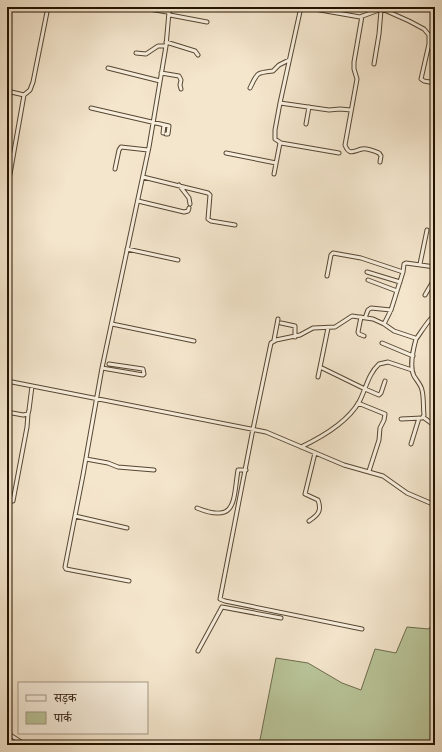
<svg xmlns="http://www.w3.org/2000/svg" width="442" height="752" font-family="'IM FELL DW Pica','Noto Serif Devanagari',serif">
  <rect width="100%" height="100%" fill="#f4e6cd"/>
  <filter id="stains"><feTurbulence type="fractalNoise" baseFrequency=".005" numOctaves="4"/><feColorMatrix values="0 0 0 0 .2 0 0 0 0 .09 0 0 0 0 .02 0 0 0 .5 -.17"/></filter>
  <radialGradient id="worn" r=".72"><stop offset=".6" stop-color="#630" stop-opacity="0"/><stop offset="1" stop-color="#630" stop-opacity=".3"/></radialGradient>
  <path fill="#b9c69a" stroke="#6e6c4d" d="M435,618v127h-176l17,-87 32,5 34,20 19,7 14,-41 21,4 11,-26 22,2z"/>
  <g fill="none" stroke-linecap="round" stroke-linejoin="round">
    <g stroke="#574733" stroke-width="5">
      <path id="street" d="M137,7l30,5 3,-1 1,-4
        M301,7l-21,96 -5,27v9l6,4 58,10
        M303,7l57,10 27,-10
        M18,8v-1
        M382,9l27,12 15,8 5,6v9l-8,35 3,2 11,2
        M170,15l37,7
        M362,16l-8,46v7l3,10 -12,66c4,11 9,6 17,4 5,-1 12,2 17,4l2,3 -1,6
        M7,20l1,-13
        M166,42l29,9 3,4
        M136,53l10,1 12,-8h8
        M374,64l5,-30 2,-24
        M108,68l52,13
        M161,73l18,3 2,4 -1,5 1,4
        M250,88c8,-16 6,-15 23,-17l6,-6 10,-5
        M7,91l17,4
        M280,103l49,7 11,-1 11,1
        M91,108l78,18 -1,8h-2
        M306,124l3,-17
        M163,133l1,-8
        M226,153l50,10
        M115,169l4,-19 2,-3 27,3
        M274,174l6,-31
        M143,177l65,16 2,2 -2,24 3,2 24,4
        M179,185l10,13 1,6
        M7,191l17,-96 6,-5 3,-8 15,-75
        M138,201l46,11 4,-1 1,-3
        M127,249l51,11
        M420,264l7,-34
        M367,272l33,10
        M403,272l1,-8 2,-1 29,4
        M327,276l4,-21 2,-2 28,5 42,14 -12,38 -7,14
        M368,280l29,11
        M425,295l10,-17
        M361,317l-3,15 1,2 5,2
        M365,318l3,-8 3,-2 20,2
        M281,323l14,3v11
        M112,324l82,17
        M416,339c4,-5 14,-22 19,-24
        M274,340l4,-21
        M382,343l31,13
        M320,367l45,22 14,6 2,-2 4,-12
        M102,368l41,7 1,-1 -1,-5 -34,-5
        M318,377l10,-49
        M7,381l259,51 78,33 39,11 24,17 28,12
        M358,403l27,11 -1,6 -4,8 -1,12 -10,31
        M7,412l16,3 5,-1 1,-4 3,-24
        M423,417l12,9
        M411,444l8,-26
        M301,447c21,-10 46,-24 58,-45 7,-13 9,-28 20,-38l9,-2 24,8
        M86,459l22,4 10,4 36,3
        M13,501l14,-74 1,-13
        M197,508c40,16 36,-7 41,-38h8
        M75,516l52,12
        M309,521c9,-6 13,-10 9,-21l-13,-6 10,-41
        M129,581l-58,-11 -5,-1 -1,-2 18,-92 19,-107 47,-221 17,-101 3,-34
        M362,629l-137,-28 -5,-2 33,-170 18,-86 5,-3 24,-5 13,-7 22,-1 17,-11 21,3 11,5 10,7 21,7 1,1c-3,11 -7,27 -2,37 3,5 7,9 8,14 2,8 1,17 2,25l-2,3 -21,1
        M198,651l24,-44 59,11
        M7,733l19,12"/>
    </g>
    <use href="#street" stroke="#f8efde" stroke-width="3"/>
  </g>
  <rect width="442" height="752" fill="none" stroke="#f4e6cd" stroke-width="24"/>
  <rect x="8" y="8" width="426" height="736" fill="none" stroke="#231200" stroke-width="2"/>
  <rect x="12" y="12" width="418" height="728" fill="none" stroke="#231200"/>
  <rect x="18" y="682" width="130" height="52" fill="#f8efde" stroke="#a39785"/>
  <rect x="26" y="695" width="20" height="6" fill="#f8efde" stroke="#a39785"/>
  <text x="54" y="702" font-size="12" fill="#231200">सड़क</text>
  <rect x="26" y="712" width="20" height="12" fill="#b9c69a" stroke="#a39785"/>
  <text x="54" y="722" font-size="12" fill="#231200">पार्क</text>
  <rect width="100%" height="100%" filter="url(#stains)"/>
  <rect width="100%" height="100%" fill="url(#worn)"/>
</svg>
